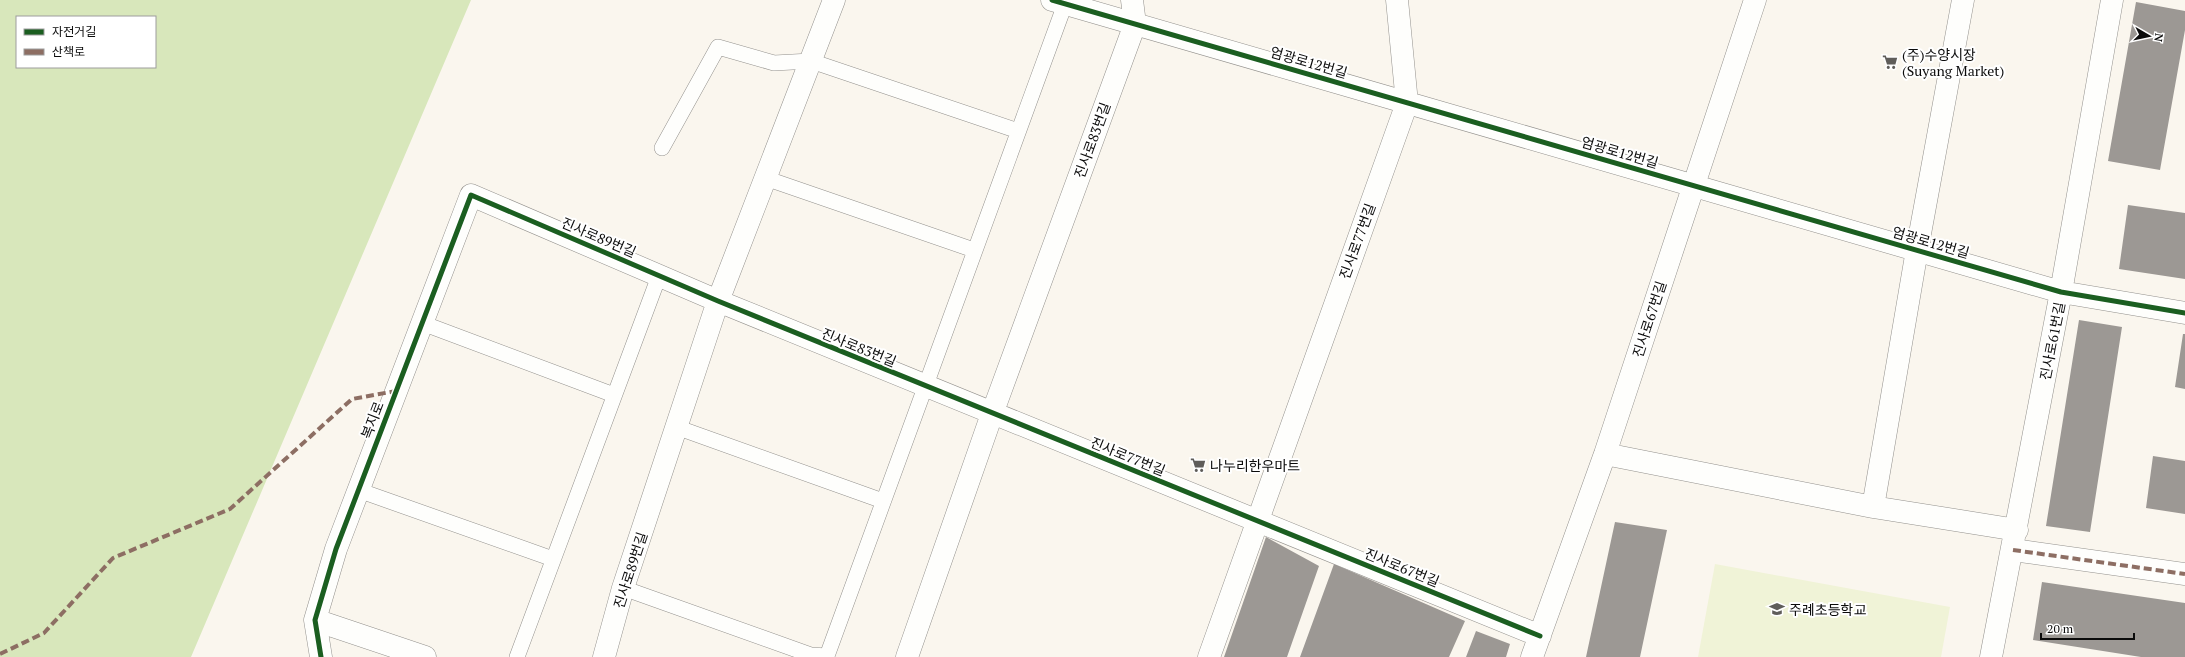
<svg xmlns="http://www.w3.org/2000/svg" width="2185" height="657" font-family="'PT Serif','Noto Sans KR',serif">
  <rect width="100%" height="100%" fill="#faf6ee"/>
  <path fill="#d8e7bb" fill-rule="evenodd" d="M0,0h471l-280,657h-191zM17,17h138v50h-138z"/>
  <path fill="#f0f3d7" d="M1715,564l235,43 -9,50h-243z"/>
  <path fill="#9c9894" d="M2136,2l49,9v19l-25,140 -52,-9z
    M2128,205l57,8v66l-66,-10z
    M2079,320l43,7 -32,205 -44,-6z
    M2183,334h2v55l-10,-2z
    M2153,456l32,5v53l-39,-6z
    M1615,522l52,8 -27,127h-54z
    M1266,537l53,29 -32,91h-63z
    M1334,564l131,57 -16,36h-149z
    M2042,582l143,21v54h-44l-108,-17z
    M1476,631l34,13 -4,13h-40z"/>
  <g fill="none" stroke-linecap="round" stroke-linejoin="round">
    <g stroke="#93918d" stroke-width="16">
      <path id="lane" d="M662,148l56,-101 56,16 37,-2 207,70
        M765,178l209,72
        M422,323l192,72
        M676,427l207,74
        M358,490l195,69
        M623,588l188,67 16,1 238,-652 -1,-4
        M517,657l142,-381"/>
    </g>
    <g stroke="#93918d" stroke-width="23">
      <path id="street" d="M1052,0l1009,292 124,21
        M1605,454l268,53 144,23
        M1873,507l44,-257 46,-250
        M2013,550l172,24
        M315,620l110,37
        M321,657l-6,-37 21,-71 135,-354 247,106 822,335
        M604,657l19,-69 95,-287 116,-301
        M907,657l85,-243 143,-390 -3,-24
        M1209,657l198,-554 -10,-103
        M1532,657l73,-203 150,-454
        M1991,657l70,-365 51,-292"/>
    </g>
    <use href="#lane" stroke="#fefefc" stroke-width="15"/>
    <use href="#street" stroke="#fefefc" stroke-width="22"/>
    <path stroke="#8d6e63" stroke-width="4" stroke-dasharray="8 4" stroke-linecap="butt" d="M2013,550l172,24
      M0,654l44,-21 69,-75 117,-49 122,-110 44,-8"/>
    <g stroke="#fff" stroke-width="8">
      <path id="cycleway" d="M1052,0l1009,292 124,21
        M321,657l-6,-37 21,-71 135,-354 247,106 822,335"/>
    </g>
    <use href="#cycleway" stroke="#1b5e20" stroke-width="5"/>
  </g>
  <defs>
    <g id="supermarket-bare" transform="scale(1.2)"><path d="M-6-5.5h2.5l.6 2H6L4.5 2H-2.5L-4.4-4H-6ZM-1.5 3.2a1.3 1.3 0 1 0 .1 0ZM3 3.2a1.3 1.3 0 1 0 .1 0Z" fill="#5f5d5a" stroke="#fff" stroke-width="2.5" paint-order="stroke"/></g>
    <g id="school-bare" transform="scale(1.2)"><path d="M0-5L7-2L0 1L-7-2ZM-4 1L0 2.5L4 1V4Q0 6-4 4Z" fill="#5f5d5a" stroke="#fff" stroke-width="2.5" paint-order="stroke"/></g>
  </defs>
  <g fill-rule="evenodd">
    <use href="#supermarket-bare" x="1890" y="62"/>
    <use href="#supermarket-bare" x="1198" y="465"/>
    <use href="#school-bare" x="1777" y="609"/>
  </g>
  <g text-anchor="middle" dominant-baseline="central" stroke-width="4" stroke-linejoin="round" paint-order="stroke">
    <g font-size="14" fill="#0b0b0b" stroke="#fff" text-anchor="start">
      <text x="1902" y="54">(주)수양시장<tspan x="1902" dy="16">(Suyang Market)</tspan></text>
      <text x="1210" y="465">나누리한우마트</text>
      <text x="1789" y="609">주례초등학교</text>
    </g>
    <g font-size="14" fill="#0b0b0b" stroke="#fff">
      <text transform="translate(1309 62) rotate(16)">엄광로12번길</text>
      <text transform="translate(1092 140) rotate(-70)">진사로83번길</text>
      <text transform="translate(1620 152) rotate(16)">엄광로12번길</text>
      <text transform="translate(599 237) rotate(23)">진사로89번길</text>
      <text transform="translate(1357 241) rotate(-70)">진사로77번길</text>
      <text transform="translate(1931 242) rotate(16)">엄광로12번길</text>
      <text transform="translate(1649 319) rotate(-72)">진사로67번길</text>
      <text transform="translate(2052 341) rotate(-79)">진사로61번길</text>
      <text transform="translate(859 347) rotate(22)">진사로83번길</text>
      <text transform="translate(372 420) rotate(-69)">복지로</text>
      <text transform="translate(1128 456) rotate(22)">진사로77번길</text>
      <text transform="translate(1402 567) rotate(22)">진사로67번길</text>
      <text transform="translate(630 570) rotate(-72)">진사로89번길</text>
    </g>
  </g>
  <rect x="16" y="16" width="140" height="52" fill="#ffffff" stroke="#9d9d9d"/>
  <rect x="24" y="29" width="20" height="6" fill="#1b5e20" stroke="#9d9d9d"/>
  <text x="52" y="36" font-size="12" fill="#0b0b0b">자전거길</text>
  <rect x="24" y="49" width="20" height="6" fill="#8d6e63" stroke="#9d9d9d"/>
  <text x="52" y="56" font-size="12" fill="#0b0b0b">산책로</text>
  <g transform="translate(2149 36) rotate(99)" stroke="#ffffff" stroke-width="3" paint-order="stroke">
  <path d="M0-3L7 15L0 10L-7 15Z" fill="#0b0b0b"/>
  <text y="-6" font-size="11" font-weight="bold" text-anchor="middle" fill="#0b0b0b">N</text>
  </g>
  <path d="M2041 633v6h93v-6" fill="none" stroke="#0b0b0b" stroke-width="2"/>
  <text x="2047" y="633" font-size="12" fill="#0b0b0b" stroke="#ffffff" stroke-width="3" paint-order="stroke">20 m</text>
</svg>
